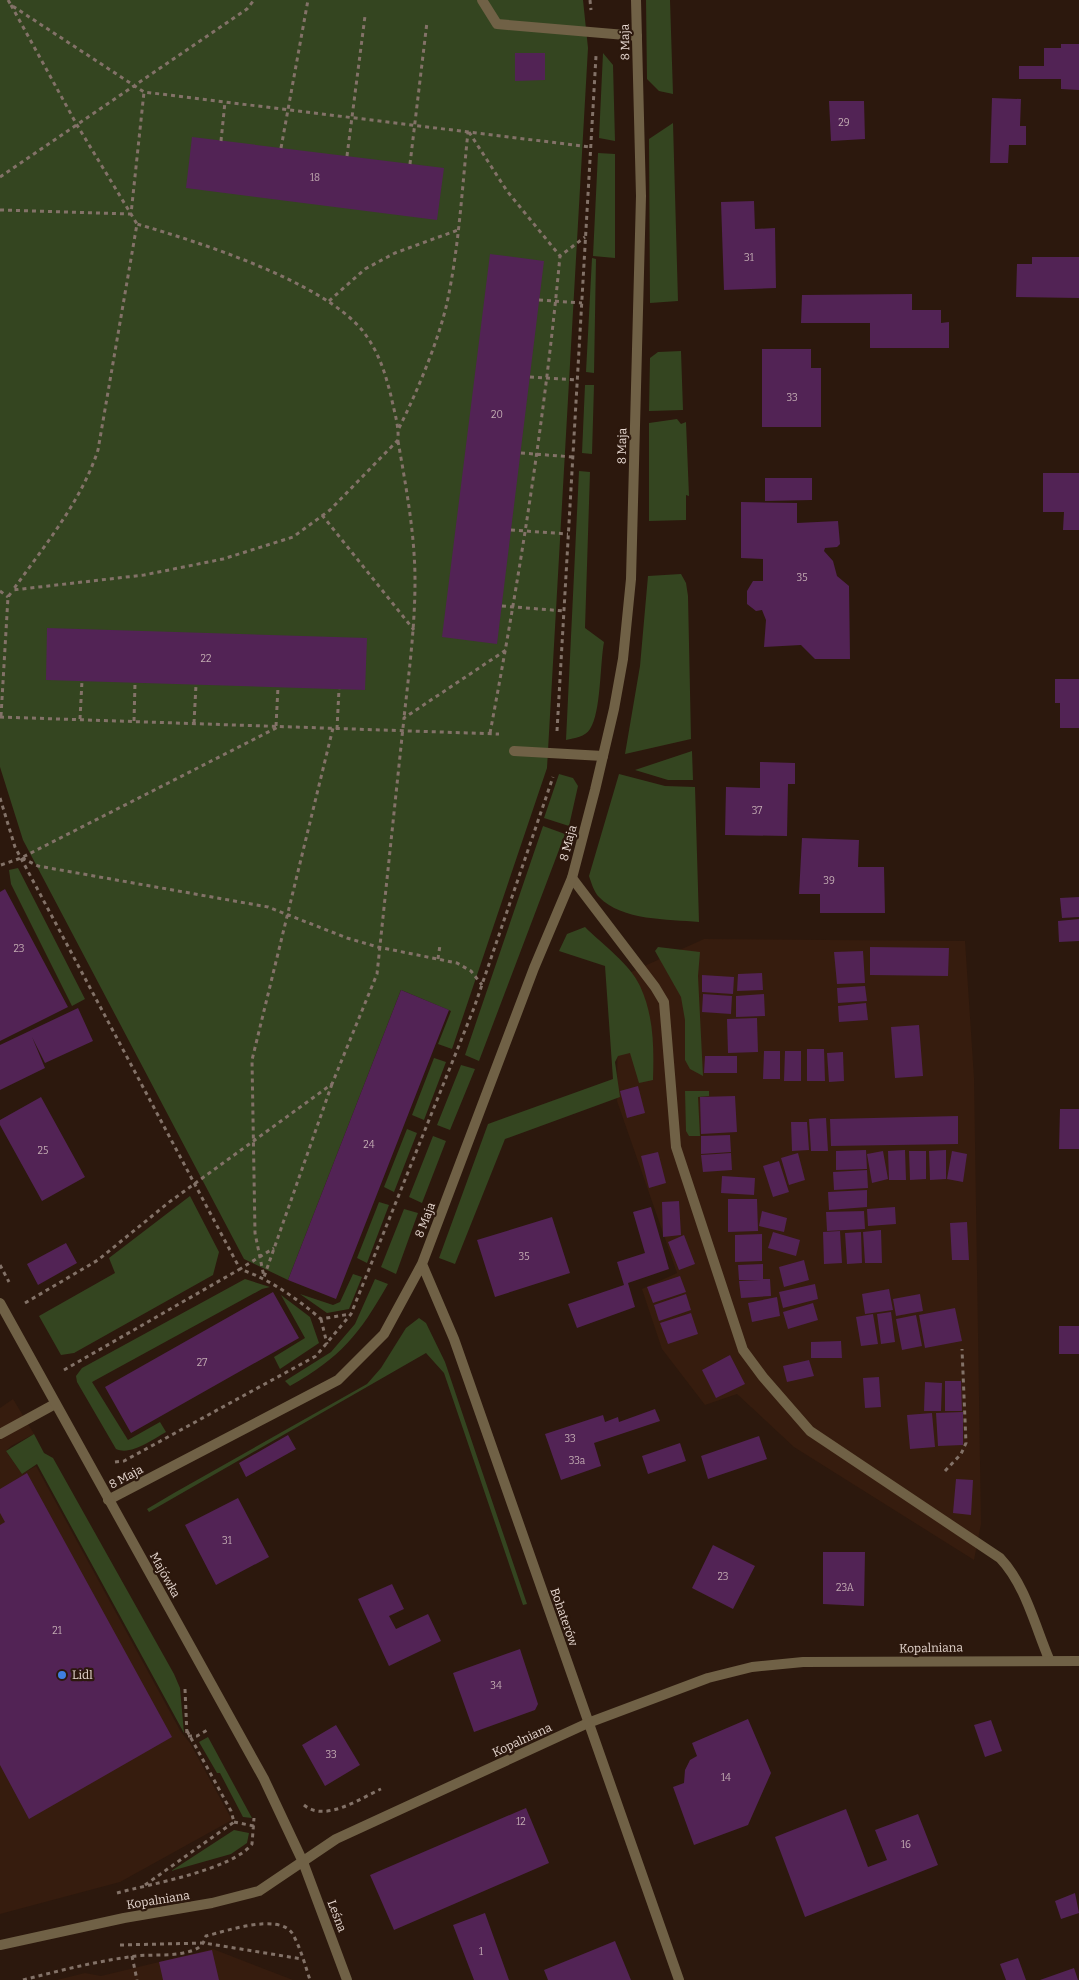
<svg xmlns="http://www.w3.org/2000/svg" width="1079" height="1980" font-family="Bitter,serif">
  <rect width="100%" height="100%" fill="#2c180d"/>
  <path fill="#361c0e" d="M704,939l261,2 9,137 7,446 -7,36 -180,-113 -57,-53 -32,11 -43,-56 -20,-60 35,-16 -60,-172 1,-123z
    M13,1399l21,35 -23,12 -5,5 16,23 14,-8 145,266 9,11 42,77 -112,62 -120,32v-506z
    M213,1949l80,31h-236l28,-7 16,3z"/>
  <path fill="#344520" d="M0,0h583l5,48 -41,720 -95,281 -14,-5 13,-33 -50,-21 -113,290 -44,-21 -221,-419 -23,-73z
    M646,0h24l3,94 -14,-3 -12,-12z
    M603,53l10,12 2,76 -16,-3z
    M673,123l5,178 -28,2 -1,-164z
    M598,153l17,1v104l-22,-2z
    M592,258l4,1 -2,114 -8,-1z
    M681,351l2,59 -34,1 1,-53 8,-6z
    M585,385h9l-2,69 -10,-1z
    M677,419l4,5 5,-2 3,74 -3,-1v25l-37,1v-98z
    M579,471l11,1 -5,156 19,14c-4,21 -3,71 -14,87 -5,8 -15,9 -24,11z
    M681,574l5,9 2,13 3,143 -66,15 15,-88 8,-90z
    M692,751l1,29h-25l-33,-10z
    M559,774l14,4 5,8 -9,40 -25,-8z
    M619,774l46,12 30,1 4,135c-31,-3 -77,-1 -100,-25 -5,-5 -8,-15 -10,-21z
    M543,826l22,8 -86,227 -14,-6z
    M18,868l67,131 -13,7 -61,-122 -2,-14z
    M585,927c18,18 44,36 55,59 14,30 14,62 13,94l-14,3 -9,-30 -12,3 -3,6 5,35 -115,42 -50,125 -16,-6 49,-134 125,-45 -8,-113 -46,-15 8,-17z
    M658,947l42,5 -2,24 5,100 -13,-7 -5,-9v-40l-4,-23 -26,-46z
    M434,1058l12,4 -22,58 -12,-5z
    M461,1065l14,4 -25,61 -13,-5z
    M685,1091h24v5l-11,1 2,39h-11l-3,-5z
    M407,1129l10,4 -23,59 -10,-5z
    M433,1136l13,5 -24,62 -13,-6z
    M190,1196l29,56 -6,23 -139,78 -13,2 -22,-39 76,-43 -6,-15z
    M379,1202l10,3 -22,58 -10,-5z
    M404,1209l14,4 -22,61 -15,-7z
    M353,1274l9,3 -13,32 -22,4 -27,-19 33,11 7,-3z
    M245,1279l25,8 -8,2 -170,93 36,58 32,-18 6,10c-13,7 -35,24 -50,17l-39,-67 -1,-6 6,-8z
    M375,1279l13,5c-29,51 -47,73 -98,102l-5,-5 46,-29 24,-28z
    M281,1295l29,22 9,26 -39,26 -6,-12 31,-19z
    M419,1318l7,5 19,39 82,242 -4,1 -79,-232 -18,-20 -277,159 -2,-3 27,-16 193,-109 14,-16 25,-40z
    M34,1434l10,19 9,5 121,216 6,14 4,45 -147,-269 -15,10 -16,-23z
    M208,1737l44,81 -9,-1 -23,-44h-3l-18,-31z
    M234,1830l15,3 -2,10 -16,11 -60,17z"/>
  <path fill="#522355" d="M1061,44h18v46l-18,-1v-10h-42v-13h25v-18h17z
    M515,53h30v27l-30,1z
    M992,98l29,1 -1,27h6v19h-17l-1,18h-18z
    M829,101h35l1,38 -34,2z
    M192,137l252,31 -7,52 -251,-32z
    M754,201l1,28 20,-1 1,60 -52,2 -3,-88z
    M490,254l54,7 -47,383 -55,-7z
    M1032,257h47v41l-63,-1 1,-33h15z
    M912,294v16h29v13l8,-1v26h-79v-25h-69l1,-28z
    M762,349h49v19h10v59h-59z
    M1043,473h36v57h-16l1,-18h-21z
    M765,478h47v22l-47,1z
    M741,502l56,1v20l41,-2 2,23 -3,3 -12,1 -1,3 9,10 4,15 12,10 1,73h-35l-14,-14 -37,2 2,-27 -4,-10 -6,1 -9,-7v-13l6,-10h10v-22l-22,-1z
    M47,628l320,10 -2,52 -319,-10z
    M1055,679h24v49h-19v-25h-5z
    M760,762l35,1v21h-7l-1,52 -62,-1 1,-48 34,1z
    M802,838l57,2 -1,27h26l1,46h-65v-19h-21z
    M5,889l63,118 -68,34v-149z
    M1079,897v20l-17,1 -2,-20z
    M1079,919v22l-20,1 -1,-21z
    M870,947l79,1 -1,28 -78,-1z
    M863,951l2,32 -28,1 -3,-32z
    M762,973l1,17 -26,1 1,-17z
    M702,975l32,2 -1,17 -31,-2z
    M865,986l2,15 -29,2 -1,-15z
    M401,990l48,20 -113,289 -48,-19z
    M703,994l29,2 -1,18 -29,-2z
    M764,994l1,22 -29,1v-21z
    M866,1003l2,17 -29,2 -1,-16z
    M78,1008l15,33 -48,22 -13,-26 13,31 -45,22v-45z
    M757,1018l1,34 -30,1 -1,-34z
    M919,1025l4,51 -28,2 -4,-51z
    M807,1049h17l1,32h-18z
    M764,1051h16v28h-17z
    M785,1051h16v30h-17z
    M843,1052l1,29 -15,1 -2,-29z
    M705,1056h32v17h-33z
    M638,1086l7,27 -18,5 -7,-27z
    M735,1096l2,36 -36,2 -1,-37z
    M41,1097l44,80 -43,24 -42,-76v-5z
    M1060,1109h19v40h-20z
    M958,1116v28l-127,2 -1,-27z
    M826,1118l2,33h-17l-2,-32z
    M791,1122h16l2,28 -17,1z
    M730,1135l1,17 -30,2v-18z
    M866,1150l1,19 -31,1v-19z
    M905,1150l1,30h-17l-1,-29z
    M946,1150v29l-16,1 -1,-29z
    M883,1151l5,28 -16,4 -5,-29z
    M909,1151h17v28l-16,1z
    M952,1151l15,3 -4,28 -16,-3z
    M658,1152l8,31 -17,5 -8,-32z
    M731,1153l1,17 -29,2 -2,-17z
    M798,1153l7,27 -16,5 -8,-27z
    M779,1161l10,31 -16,5 -10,-31z
    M867,1170l1,18 -34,2 -1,-18z
    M722,1176l33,2 -1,17 -33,-2z
    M867,1190v17l-38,3 -1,-18z
    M728,1199h29l1,32 -30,1z
    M679,1201l2,34 -18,2 -1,-35z
    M651,1207l18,62 -41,14 7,24 -58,21 -9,-24 56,-19 -7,-23 28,-9 -12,-41z
    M895,1207l1,17 -28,2 -1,-17z
    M762,1211l25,7 -3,14 -25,-6z
    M864,1211l1,18 -38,2 -1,-19z
    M552,1217l18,56 -75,24 -18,-57z
    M967,1222l2,38h-17l-2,-37z
    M881,1230l1,33h-17l-2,-31z
    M840,1231l2,32 -18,1 -1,-32z
    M773,1232l27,8 -4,16 -28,-8z
    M861,1232l1,31 -15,1 -2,-31z
    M762,1234v27l-27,1v-27z
    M684,1235l11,29 -16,6 -11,-28z
    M66,1243l11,20 -39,22 -11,-21z
    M804,1260l5,20 -25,7 -5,-20z
    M763,1264v15h7l1,17 -30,2 -2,-17 22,-1h-22l-1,-15z
    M680,1276l6,16 -33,11 -6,-16z
    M815,1284l3,15 -35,9 -4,-16z
    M889,1289l4,21 -28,4 -3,-20z
    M273,1292l26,46 -168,95 -26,-46z
    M686,1294l5,16 -32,11 -5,-16z
    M920,1294l3,17 -27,5 -3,-17z
    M777,1297l3,19 -28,6 -4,-19z
    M813,1303l5,17 -30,9 -5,-17z
    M955,1308l7,33 -37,7 -6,-33z
    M891,1312l4,30 -14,2 -4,-30z
    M691,1313l7,21 -30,10 -8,-21z
    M873,1314l5,30 -17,2 -5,-29z
    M916,1315l6,31 -20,4 -6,-31z
    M1059,1326h20v28h-20z
    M841,1341l1,17h-31v-16z
    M730,1355l15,29 -29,14 -14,-28z
    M809,1360l5,16 -27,6 -4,-16z
    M879,1377l2,30 -16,1 -2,-30z
    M945,1381h16l1,30h-17z
    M925,1382l17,1 -1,28h-17z
    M655,1409l5,12 -66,22 7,23 -40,14 -16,-46 58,-19 2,7 13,-5 1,5z
    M963,1412v33l-25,1 -2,-33z
    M932,1413l3,34 -25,2 -3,-34z
    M288,1435l8,14 -50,28 -7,-14z
    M759,1436l8,23 -59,20 -7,-23z
    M680,1443l6,18 -38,13 -6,-18z
    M27,1473l145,264 -143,82 -29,-54v-240l5,-3 -5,-9v-24z
    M956,1479l17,1 -2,35 -18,-2z
    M238,1498l31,59 -53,28 -31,-60z
    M713,1545l42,21 -22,43 -41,-21z
    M823,1552h42l-1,54 -41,-2z
    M392,1584l12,25 -15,7 7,13 32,-15 13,27 -52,25 -31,-67z
    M520,1649l18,55 -3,6 -61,22 -21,-59z
    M748,1719l23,54 -23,52 -54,20 -21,-58 11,-4 1,-13 5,-10 7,-4 -5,-13z
    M991,1720l11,31 -17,6 -11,-32z
    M336,1725l24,40 -35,21 -23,-41z
    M526,1808l23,55 -155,67 -24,-55z
    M846,1809l22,58 19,-7 -12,-30 43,-16 20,51 -133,52 -30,-80z
    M1075,1893l4,20 -18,6 -6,-18z
    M485,1913l24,67h-35l-21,-55z
    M615,1941l16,39h-83l-4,-10z
    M212,1950l7,30h-56l-4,-18z
    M1018,1958l8,22h-20l-6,-16z
    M1074,1968l4,12h-38z"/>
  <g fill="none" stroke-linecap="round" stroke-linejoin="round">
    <path stroke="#837268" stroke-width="3" stroke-dasharray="4 4" stroke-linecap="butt" d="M8,0l3,5 133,87 446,55
      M590,0l1,10
      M11,5l66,120 60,99 -39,226c-17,52 -54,96 -85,140l131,-15 79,-16 70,-22 37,-27 68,-70c1,-15 -4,-29 -7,-44 -6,-24 -13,-46 -29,-66 -41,-49 -163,-88 -225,-106
      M469,132l38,59 53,65
      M221,141l4,-39
      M281,148l27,-148
      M347,156l18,-140
      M410,164l17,-142
      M0,177l247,-168 7,-9
      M0,210l131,4 13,-122
      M539,300l43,3
      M329,301l36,-32 30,-16 63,-23
      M530,377l47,3
      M399,428c18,-36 39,-86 48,-125 12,-56 15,-114 21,-171
      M398,441c8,46 17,93 17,140 0,46 -6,91 -11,137
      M521,453l52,4
      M322,515l92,115
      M511,530l57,4
      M0,591l8,6
      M502,606l62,5
      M1,716l7,-119 5,-7
      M0,717l499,17
      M80,719l2,-38
      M134,721l1,-38
      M194,723l2,-38
      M276,726l2,-39
      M337,729l2,-40
      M557,731l39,-675
      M490,733c30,-158 55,-317 70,-477l25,-19
      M0,798l15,49 225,422 34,-21
      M22,858l16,8 230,41 79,31 31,9 79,16 14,8 11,14
      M1,865l20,-7 257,-131
      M438,959l2,-14
      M332,1084l-68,193 -9,-44 -3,-173 81,-332
      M0,1265l9,17
      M25,1303l73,-43 70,-57 164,-119 45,-110 27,-256 102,-68
      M321,1319l6,25
      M64,1370l176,-101c31,11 56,29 81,50l29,-5
      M115,1462l9,-1 192,-105 35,-42 123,-306 79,-231
      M945,1471l16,-17 5,-11 -4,-94
      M185,1689l2,47h10l12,-7
      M304,1805c21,18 57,-7 77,-16
      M234,1822l20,4
      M145,1885l89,-63 -3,-11 -45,-82
      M117,1893c33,-9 115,-23 135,-49l2,-26
      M120,1945l84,-2 98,16
      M132,1956l5,24
      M23,1980c35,-9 70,-18 106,-23 21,-4 44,1 65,-7 7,-3 10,-7 12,-14 20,-5 72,-23 86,-3 8,13 13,32 18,47"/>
    <path stroke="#706146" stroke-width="10" d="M482,0l15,24 140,12
      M514,751l89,5
      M572,878l83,109 9,15 12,145 67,203 20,27 47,54 190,127c25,26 35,68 49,101
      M0,1434l55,-30"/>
    <path stroke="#706146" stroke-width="10" d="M422,1264l32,75 225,641
      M108,1500l230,-120 46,-46 38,-70 112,-296 38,-90 23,-88 19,-81 9,-50 8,-80 10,-383 -5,-196"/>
    <path stroke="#706146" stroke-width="10" d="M0,1303l264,476 39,83 44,118
      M0,1945l124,-27 88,-15 47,-12 77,-52 252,-116 120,-45 44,-11 51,-5 276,-1"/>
  </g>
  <circle fill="#3f7fe0" stroke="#2c180d" stroke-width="2" cx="62" cy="1675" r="5"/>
  <g text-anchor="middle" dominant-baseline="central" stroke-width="4.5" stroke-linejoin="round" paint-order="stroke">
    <g font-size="10" fill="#c2abb2">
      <text x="844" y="123">29</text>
      <text x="315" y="178">18</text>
      <text x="749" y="258">31</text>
      <text x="792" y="398">33</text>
      <text x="497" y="415">20</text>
      <text x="802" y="578">35</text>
      <text x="206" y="659">22</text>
      <text x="757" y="811">37</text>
      <text x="829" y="881">39</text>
      <text x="19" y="949">23</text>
      <text x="369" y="1145">24</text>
      <text x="43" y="1151">25</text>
      <text x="524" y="1257">35</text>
      <text x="202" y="1363">27</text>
      <text x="570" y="1439">33</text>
      <text x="577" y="1461">33a</text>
      <text x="227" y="1541">31</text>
      <text x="723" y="1577">23</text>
      <text x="845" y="1588">23A</text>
      <text x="57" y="1631">21</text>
      <text x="496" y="1686">34</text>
      <text x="331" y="1755">33</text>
      <text x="726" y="1778">14</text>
      <text x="521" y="1822">12</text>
      <text x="906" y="1845">16</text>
      <text x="481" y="1952">1</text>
    </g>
    <g font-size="12" fill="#e7d8d1" stroke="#2c180d">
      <text transform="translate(625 42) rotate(-91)">8 Maja</text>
      <text transform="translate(622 446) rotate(-89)">8 Maja</text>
      <text transform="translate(568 843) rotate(-75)">8 Maja</text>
      <text transform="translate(425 1220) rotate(-69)">8 Maja</text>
      <text transform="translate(126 1477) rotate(-28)">8 Maja</text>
      <text transform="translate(165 1575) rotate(61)">Majówka</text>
      <text transform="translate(564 1617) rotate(71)">Bohaterów</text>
      <text transform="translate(931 1648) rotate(-1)">Kopalniana</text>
      <text transform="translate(522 1740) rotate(-25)">Kopalniana</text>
      <text transform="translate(158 1900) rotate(-9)">Kopalniana</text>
      <text transform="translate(337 1916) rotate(69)">Leśna</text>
    </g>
    <g font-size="12" fill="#e7d8d1" stroke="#2c180d" text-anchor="start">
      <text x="72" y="1675">Lidl</text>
    </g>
  </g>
</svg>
